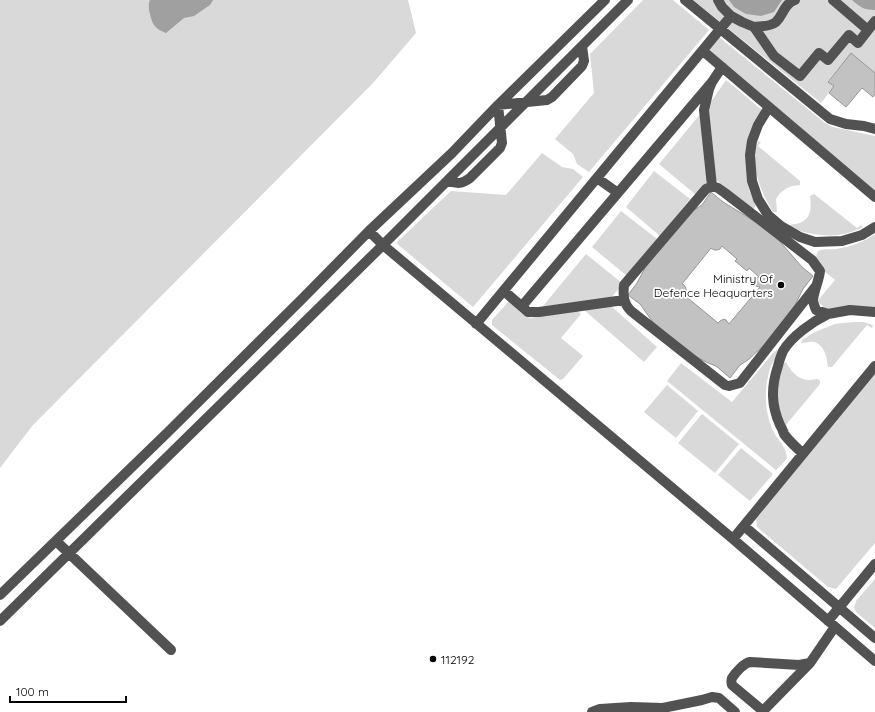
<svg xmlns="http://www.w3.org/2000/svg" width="875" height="712" font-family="Quicksand,sans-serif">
  <rect width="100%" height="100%" fill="#fff"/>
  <path fill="#d9d9d9" d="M0,0h408l8,33 -42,49 -341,343 -33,43z
    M643,0h30l36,30 -120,142 -12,-8 -4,-10 -18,-15 39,-46 -4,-39z
    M693,0h182v73l-24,-20 -23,28 6,5 -13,17z
    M719,37l106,86 8,4 42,9v55l-164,-137 -2,-6z
    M726,80l36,30 -15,63 2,17 5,11 2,4 -3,5 -38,-31 -7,-73z
    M702,112l6,68 -12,15 -37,-31z
    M758,141l3,1 -3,4 42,35v4l-8,1 -5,2 -7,5 -4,6 1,13h-4c-13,-22 -23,-45 -15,-71z
    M542,153l20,14 11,2 10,8 -110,130 -77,-64 55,-52 55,4z
    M654,171l36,28 -30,37 -34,-29z
    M814,194l43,34 4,-3 2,2c-24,13 -48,9 -73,1l-1,-3c4,-1 9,-1 13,-3 10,-5 9,-17 8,-26z
    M621,211l36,28 -30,37 -35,-29z
    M875,234v79l-49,-4 -8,-7 1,-3 16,-19c-9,-8 -24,-16 -17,-29 7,-3 12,-1 18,-2 14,-2 28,-7 39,-15z
    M586,254l37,30 -13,15 -67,7z
    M509,301l12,12 9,5 47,-8 4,4 -20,24 22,18 -20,23 -3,1 -68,-55v-5z
    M611,306l46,41 -13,15 -60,-52z
    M853,322h10l10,3 -1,3 -5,-3 -35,42h-4c-1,-9 -3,-22 -14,-25 -4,-1 -9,1 -13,1l1,-3 13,-8 20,-8z
    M777,350l2,3c-3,4 -6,8 -8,13 -8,22 -7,50 5,70 5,8 10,11 11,22l-4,5 -7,7 -109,-89 14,-18 51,39 42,-50z
    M786,362c5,9 11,17 22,18 3,0 7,-1 10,-1l2,2v3l-35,42 4,4 -3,2c-2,-9 -7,-19 -8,-28 -2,-14 1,-28 6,-41z
    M875,373v170l-39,46 -8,-2 -71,-60 -1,-8z
    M667,385l31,26 -22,27 -32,-26z
    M702,414l37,30 -24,29 -37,-30z
    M741,448l32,26 -23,27 -32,-26z
    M875,579v49l-18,-15 -3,-5 2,-7z"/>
  <path fill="#a0a0a0" d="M150,0h63l-3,5 -16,11 -10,2 -18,15c-13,-5 -14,-10 -17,-23 0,-4 -1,-6 1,-10z
    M729,0h53l-8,12 -13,4 -15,-2 -12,-7z
    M852,0h23v10c-11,0 -15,-3 -23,-10z"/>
  <path fill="#c2c2c2" stroke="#969696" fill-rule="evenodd" d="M851,53l24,20v21l-2,3 -11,-9 -16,19 -17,-14 5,-7 -6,-4z
    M711,192l12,10 36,22 17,13 26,30 11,9 -10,13 -8,16 -31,40 -16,15 -8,5 -10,13 -14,-12 -8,-3 -15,-8 -16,-11 -25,-23 -12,-17 -12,-9 9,-12 8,-15 41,-53 16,-10zM722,246l15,13 -2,2 12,10 2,-3 10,9 -4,2v5l1,2 4,1 -31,37 -3,-4 -2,-1 -4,2 -2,2 -35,-29 3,-3v-3l-2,-3 -2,-1 29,-36 3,2h3l3,-1z"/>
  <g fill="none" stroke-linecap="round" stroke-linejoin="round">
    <path stroke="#525252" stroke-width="10" d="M685,0l145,119 16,5 18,2 11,3
      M833,0l35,30
      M731,16l11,6 12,5 20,29 26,20 19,-23 9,7 21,-25 9,8 17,-22
      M754,27c7,-1 16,0 22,-5 8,-8 7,-17 19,-22
      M703,51l172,146
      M769,107l-11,18 -6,16 -2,14 2,26 6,18 10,16 13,11 19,11 15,5 27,-1 20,-6 13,-8
      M597,178l21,15
      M448,181c10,3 14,3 22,-3l30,-30 2,-5 -4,-38 49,-5 5,-3 30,-31 2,-5 -2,-15
      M712,186l-8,-76 5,-21 3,-7 10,-15
      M369,231l14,14 350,294 142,-173
      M504,291l24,21h11l85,-12
      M522,306l190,-224
      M828,314l22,-4 25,2
      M476,324l255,-308 -9,-9 -4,-7
      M803,454c-6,-6 -14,-13 -19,-20 -1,-3 -2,-6 -4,-9 -9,-20 -9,-38 -2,-59 1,-5 3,-10 5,-15 9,-15 29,-29 45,-37l-12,-4c-1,-3 -3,-7 -3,-10 1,-10 6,-19 7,-29l-8,-11 -87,-67 -7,-5 -6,-2 -6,3 -82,96c-1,10 -1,18 7,26l94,74 4,1 11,-3 76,-97
      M744,526l131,112
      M733,539l142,122
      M56,541l115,109
      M0,595l167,-162 135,-134 67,-68 83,-78 46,-48 107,-105
      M0,621l383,-376 245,-245
      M828,621l47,-57
      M763,711l-31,-26c-1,-3 -1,-4 0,-7 3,-5 12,-15 18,-16l49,3 11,-2
      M592,712l8,-3 31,-2 32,1 39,-8 10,-3 7,1 16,14
      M762,712l48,-49 24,-35v-2"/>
  </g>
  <g fill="#000" stroke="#fff" stroke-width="1.5">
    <circle cx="781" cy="285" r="4"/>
    <circle cx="433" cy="659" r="4"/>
  </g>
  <g text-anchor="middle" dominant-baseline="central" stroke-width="3.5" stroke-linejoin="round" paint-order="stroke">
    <g font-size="12" fill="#000" stroke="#fff" text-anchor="end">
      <text x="773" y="278">Ministry Of<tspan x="773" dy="14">Defence Heaquarters</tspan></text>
      <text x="441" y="659" text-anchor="start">112192</text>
    </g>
  </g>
  <path d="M10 696v6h116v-6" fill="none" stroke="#000000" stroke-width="2"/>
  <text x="16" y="696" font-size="12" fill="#000000" stroke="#ffffff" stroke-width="3" paint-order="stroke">100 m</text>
</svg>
